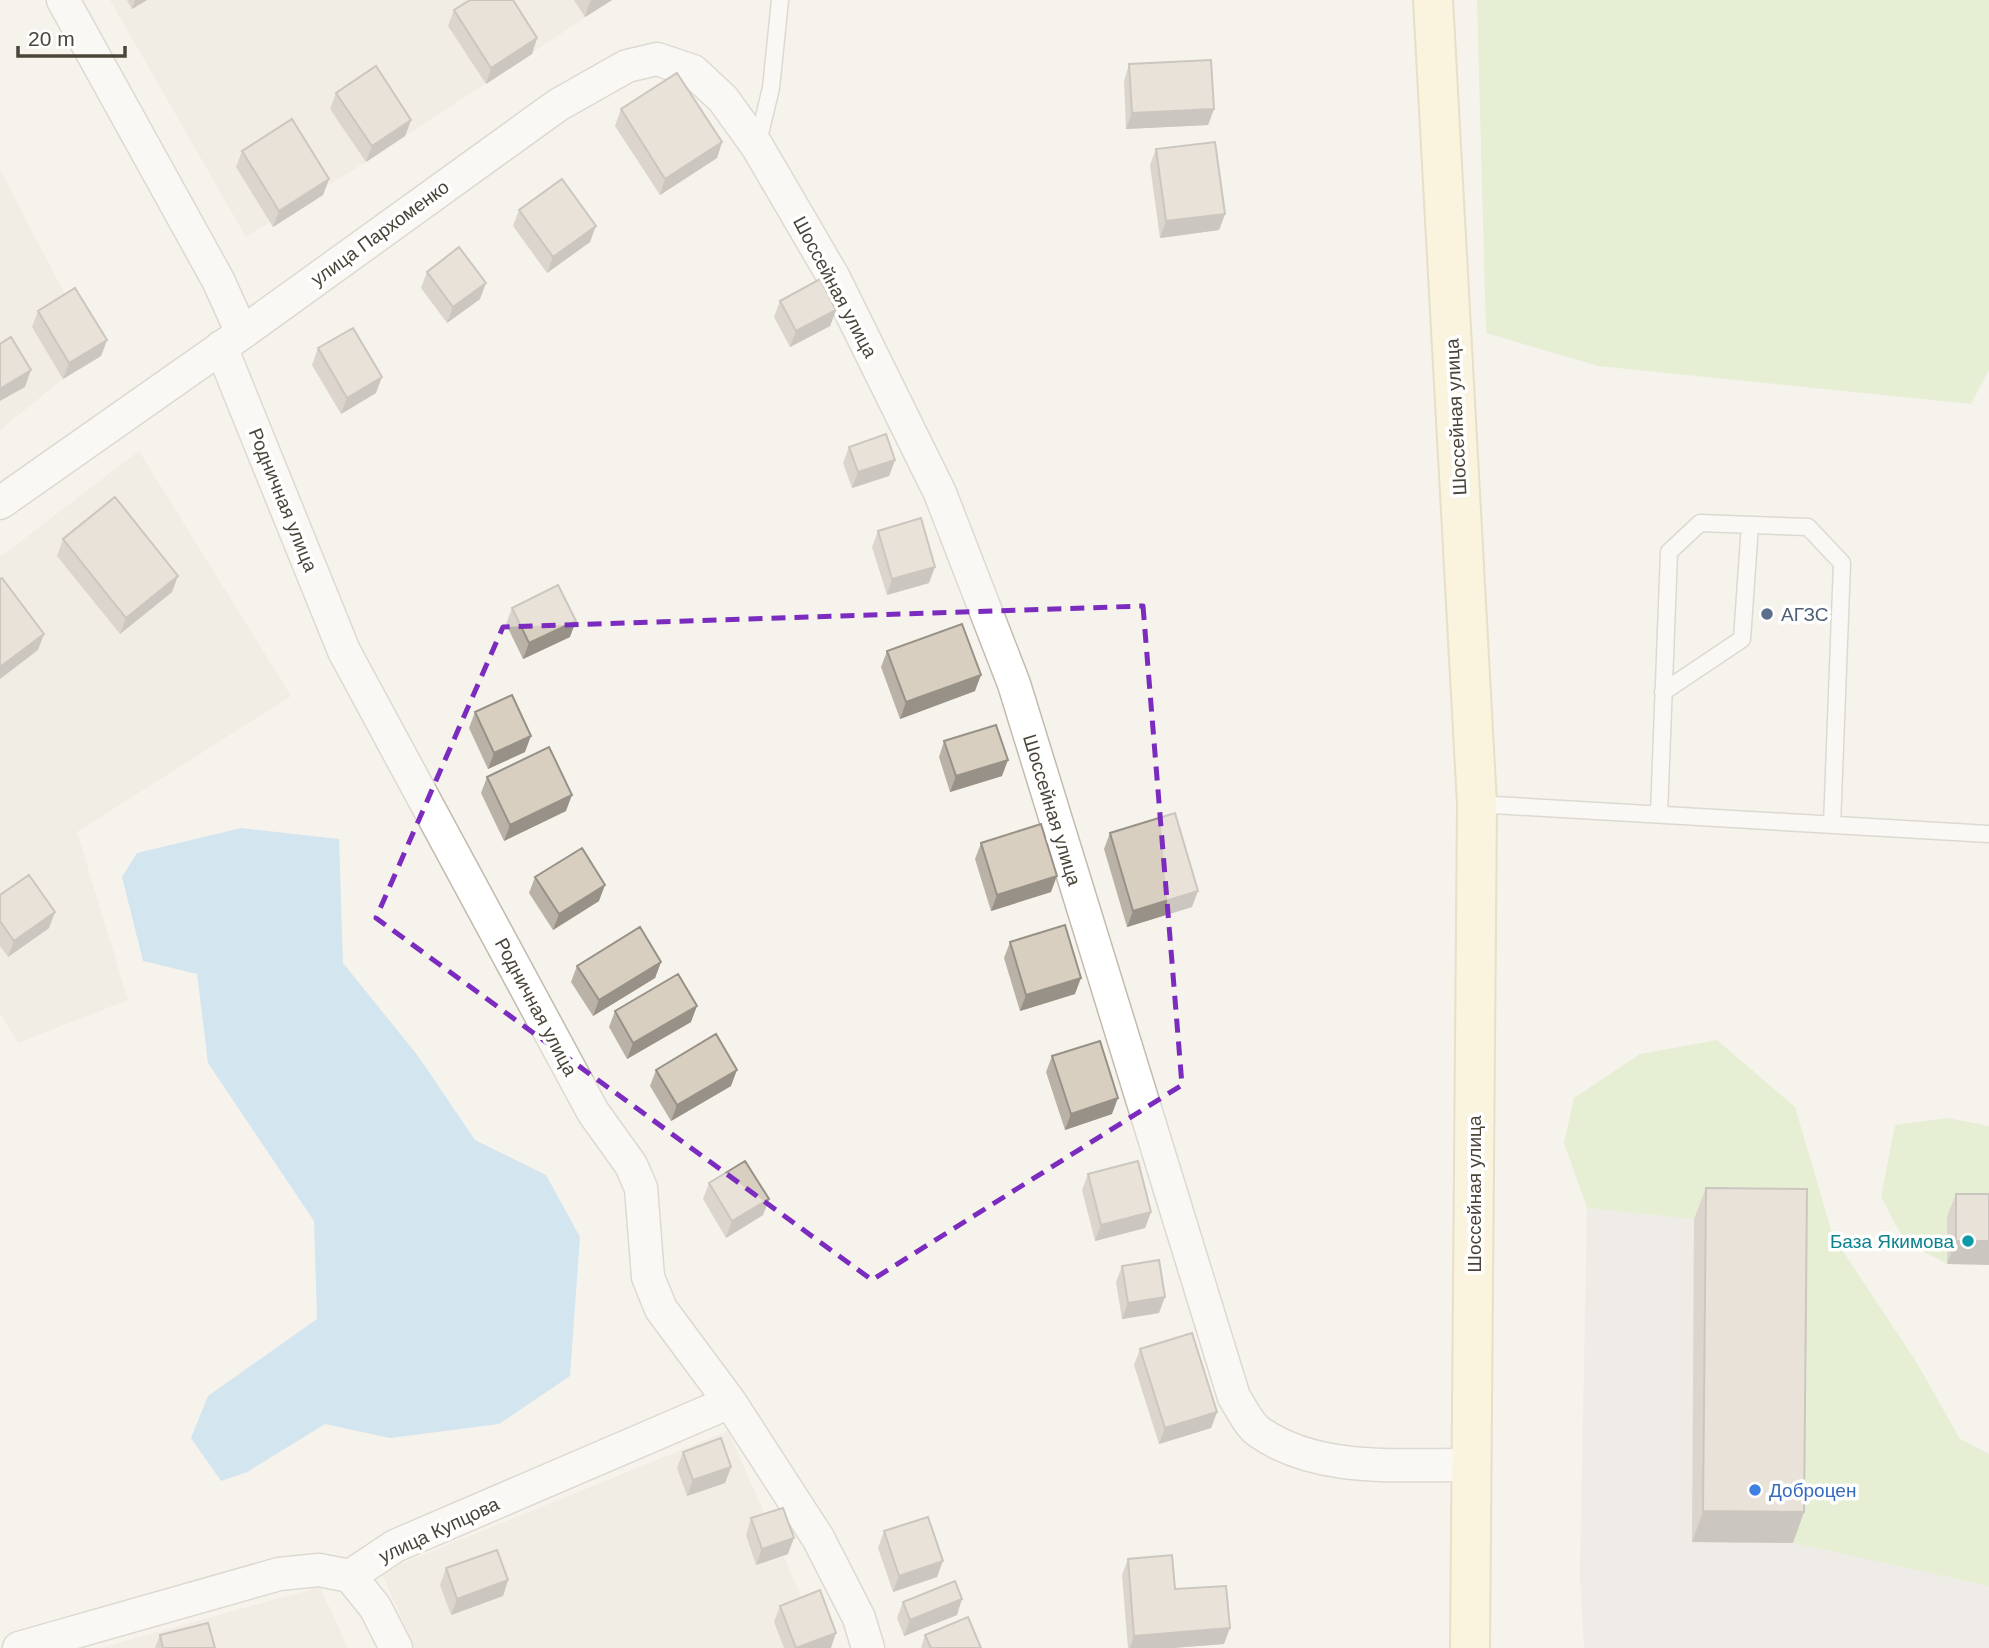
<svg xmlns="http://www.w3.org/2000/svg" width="1989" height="1648" font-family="Helvetica,sans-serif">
  <rect width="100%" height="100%" fill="#f6f3ec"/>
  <path fill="#eae5da" d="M110,0h502l-246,162 -120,75z
    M0,170l70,134 31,52 -38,23 -63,51z
    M139,451l152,245 -214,136 51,168 -110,43 -18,-30v-456z
    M728,1431l96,217h-409l-34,-76z
    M320,1587l28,61h-248z"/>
  <path fill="#e6e2dd" d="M1587,1208l107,11 102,1 -3,323 196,43v62h-405l-4,-74z"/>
  <path fill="#d2eab5" d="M1477,0h512v370l-18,34 -373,-38 -112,-33z
    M1717,1040l78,67 38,129 84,127 43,76 29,15v132l-196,-43 3,-323 -102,-1 -107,-11 -23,-65 10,-45 66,-44z
    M1948,1118l41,8v92h-42v46l-42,-22 -24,-45 14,-72z"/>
  <path fill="#a9d4f2" d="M241,828l98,11 4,124 75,93 57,84 71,35 34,62 -10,139 -71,48 -109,14 -65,-14 -78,48 -26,9 -30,-43 17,-42 109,-77 -3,-98 -106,-158 -11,-89 -54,-13 -21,-84 15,-24z"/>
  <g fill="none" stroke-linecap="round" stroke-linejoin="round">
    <g stroke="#c2bbae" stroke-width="19">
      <path id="lane" d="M757,146l14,-58 9,-88
        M1663,692l79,-53 8,-114
        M1477,804l512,30
        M1659,814l10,-262 31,-29 108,4 34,36 -10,262"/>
    </g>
    <g stroke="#c2bbae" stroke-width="35">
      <path id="street" d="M63,0l155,280 24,53
        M221,347l123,304 249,461 38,53 10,23 7,89 13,32 69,93 88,136 41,80 9,30
        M0,503l242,-170 316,-228 69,-39 30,-7 36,12 30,28 34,47 77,132 106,215 74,191 220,713c7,11 15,28 25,35 60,42 143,32 213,33
        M350,1576l25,31 21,41
        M19,1648l260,-74 40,-4 31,6 45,-30 335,-144"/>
    </g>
    <g stroke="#d6c79b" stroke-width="42">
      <path id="secondary" d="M1433,0l44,804 -7,844"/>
    </g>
    <use href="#lane" stroke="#fff" stroke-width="16"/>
    <use href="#street" stroke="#fff" stroke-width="32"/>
    <use href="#secondary" stroke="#fff3cd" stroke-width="38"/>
  </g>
  <path fill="#bab2a6" d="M127,0h20l-15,9z
    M574,0h38l-27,17z
    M454,10l83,28 -5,16 -46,30 -38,-58z
    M1129,64l85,45 -6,16 -82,4 -2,-48z
    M336,93l75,27 -6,16 -39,26 -36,-53z
    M621,109l101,33 -5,16 -57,37 -45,-69z
    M1156,149l69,65 -6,16 -59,8 -10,-73z
    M242,151l87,28 -6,16 -50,32 -37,-60z
    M519,210l71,32 -43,31 -34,-47z
    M427,272l53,27 -33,24 -26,-35z
    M780,301l56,9 -6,16 -40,21 -16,-30z
    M38,311l69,29 -6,16 -38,23 -31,-52z
    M318,348l58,45 -35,21 -29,-49z
    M849,447l46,13 -6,16 -37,12 -9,-25z
    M878,531l51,52 -42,12 -15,-48z
    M63,539l109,53 -52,42 -63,-78z
    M512,608l58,29 -47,22 -17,-35z
    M887,651l88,40 -75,28 -19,-52z
    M475,712l50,40 -37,17 -19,-41z
    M944,741l58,35 -52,16 -11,-35z
    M487,777l79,34 -62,30 -23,-48z
    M1110,833l82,74 -65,20 -23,-78z
    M981,843l70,49 -60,19 -16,-52z
    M535,877l64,24 -46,29 -24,-37z
    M0,895l49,33 -41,29 -8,-11z
    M1010,942l65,52 -55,17 -16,-53z
    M661,962l-6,16 -62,38 -22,-34 6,-16z
    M615,1011l76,11 -64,37 -18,-32z
    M1052,1056l60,58 -47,16 -19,-58z
    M656,1070l75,16 -60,35 -21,-35z
    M1088,1174l63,38 -6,16 -50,13 -13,-51z
    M709,1183l60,16 -6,16 -37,23 -23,-39z
    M1706,1188l87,355 -101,-1 2,-323z
    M1956,1194h33l-42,70v-47z
    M1122,1266l37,47 -37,6 -6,-37z
    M1140,1349l77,63 -6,16 -52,16 -25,-79z
    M683,1452l48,15 -6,16 -38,13 -10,-28z
    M751,1518l37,36 -32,11 -10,-30z
    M884,1531l53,46 -44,15 -15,-44z
    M1128,1559l47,30 49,55 -52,4h-44l-6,-73z
    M446,1568l62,12 -5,16 -52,19 -11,-30z
    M903,1602l54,13 -53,21 -7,-18z
    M780,1606l51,42h-47l-10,-26z
    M160,1635l55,13h-60z
    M925,1635l56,13h-60z"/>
  <path fill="#979187" d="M135,0h12l-15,9z
    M593,0h19l-27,17 5,-16z
    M537,38l-5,16 -46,30 5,-16z
    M1214,109l-6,16 -82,4 6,-16z
    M411,120l-6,16 -39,26 6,-16z
    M722,142l-5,16 -57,37 5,-16z
    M329,179l-6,16 -50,32 6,-16z
    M1225,214l-6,16 -59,8 6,-17z
    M596,226l-6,16 -43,31 6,-16z
    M486,283l-6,16 -33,24 6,-16z
    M836,310l-6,16 -40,21 6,-16z
    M107,340l-6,16 -38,23 6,-16z
    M31,370l-6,17 -25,14v-12z
    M382,377l-6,16 -35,21 6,-16z
    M895,460l-6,16 -37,12 6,-16z
    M935,567l-6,16 -42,12 5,-16z
    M178,576l-6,16 -52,42 6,-16z
    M576,621l-6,16 -47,22 6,-16z
    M44,634l-6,16 -38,29v-12z
    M981,675l-6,16 -75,28 6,-17z
    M531,736l-6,16 -37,17 6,-16z
    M1008,760l-6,16 -52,16 6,-16z
    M572,795l-6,16 -62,30 6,-16z
    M1057,876l-6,16 -60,19 6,-16z
    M605,885l-6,16 -46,29 6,-16z
    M1198,891l-6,16 -65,20 6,-16z
    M55,912l-6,16 -41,29 6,-16z
    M661,962l-6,16 -62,38 6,-16z
    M1081,978l-6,16 -55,17 6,-16z
    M697,1006l-6,16 -64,37 6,-16z
    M737,1070l-6,16 -60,35 6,-16z
    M1118,1098l-6,16 -47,16 6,-16z
    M769,1199l-6,16 -37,23 6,-17z
    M1151,1212l-6,16 -50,13 6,-16z
    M1956,1241h33v24l-42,-1z
    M1165,1297l-6,16 -37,6 6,-16z
    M1217,1412l-6,16 -52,16 6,-16z
    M731,1467l-6,16 -38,13 6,-16z
    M1703,1511l101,1 -11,31 -101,-1z
    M794,1538l-6,16 -32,11 6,-16z
    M943,1561l-6,16 -44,15 6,-16z
    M508,1580l-5,16 -52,19 6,-16z
    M962,1599l-5,16 -53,21 6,-16z
    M1230,1628l-6,16 -52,4h-42l4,-12z
    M836,1633l-5,15h-35z"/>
  <path fill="#d8cfc1" stroke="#979187" stroke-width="2" d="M470,0h43l24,38 -46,30 -37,-58z
    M1211,60l3,49 -82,4 -3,-49z
    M376,66l35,54 -39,26 -36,-53z
    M677,73l45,69 -57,37 -44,-70z
    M292,119l37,60 -50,32 -37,-60z
    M1215,142l10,72 -59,7 -10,-72z
    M562,179l34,47 -43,31 -34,-47z
    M459,247l27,36 -33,24 -26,-35z
    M820,279l16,31 -40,21 -16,-30z
    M75,288l32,52 -38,23 -31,-52z
    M353,328l29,49 -35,21 -29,-50z
    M11,337l20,33 -31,19v-45z
    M886,434l9,26 -37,12 -9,-25z
    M115,497l63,79 -52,42 -63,-79z
    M921,518l14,49 -43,12 -14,-48z
    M2,578l42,56 -44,33v-88z
    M558,585l18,36 -47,22 -17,-35z
    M962,624l19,51 -75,27 -19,-51z
    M512,695l19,41 -37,17 -19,-41z
    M996,725l12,35 -52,16 -12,-35z
    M549,747l23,48 -62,30 -23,-48z
    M1175,813l23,78 -65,20 -23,-78z
    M1041,824l16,52 -60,19 -16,-52z
    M582,848l23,37 -46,29 -24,-37z
    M29,875l26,37 -41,29 -14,-20v-26z
    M1065,925l16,53 -55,17 -16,-53z
    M640,927l21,35 -62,38 -22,-34z
    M678,974l19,32 -64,37 -18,-32z
    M716,1034l21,36 -60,35 -21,-35z
    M1100,1041l18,57 -47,16 -19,-58z
    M745,1161l24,38 -37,22 -23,-38z
    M1138,1161l13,51 -50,13 -13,-51z
    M1706,1188l101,1 -3,323 -101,-1z
    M1956,1194h33v47h-33z
    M1159,1260l6,37 -37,6 -6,-37z
    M1192,1333l25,79 -52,16 -25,-79z
    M721,1438l10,29 -38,13 -10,-28z
    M783,1508l11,30 -32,11 -11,-31z
    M928,1517l15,44 -44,15 -15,-45z
    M497,1550l11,30 -51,19 -11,-31z
    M1172,1555l3,34 51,-3 4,42 -96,8 -6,-77z
    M955,1581l7,18 -52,21 -7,-18z
    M820,1590l16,43 -40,15 -16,-42z
    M968,1617l13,31h-50l-6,-13z
    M208,1623l7,25h-52l-3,-13z"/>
  <path d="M0 0H1989V1648H0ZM1143,606l39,479 -310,195 -496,-362 127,-291z" fill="#f6f3ec" fill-opacity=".55" fill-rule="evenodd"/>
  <path fill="none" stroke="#7b2cbf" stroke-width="5" stroke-dasharray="14 9" stroke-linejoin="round" d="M1143,606l39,479 -310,195 -496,-362 127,-291z"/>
  <circle fill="#5c6f8a" stroke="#fff" stroke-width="2.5" cx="1767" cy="614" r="7"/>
  <circle fill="#0f9aa8" stroke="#fff" stroke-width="2.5" cx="1968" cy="1241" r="7"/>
  <circle fill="#3f7fe0" stroke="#fff" stroke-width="2.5" cx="1755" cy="1490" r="7"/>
  <g text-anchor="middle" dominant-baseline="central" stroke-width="7" stroke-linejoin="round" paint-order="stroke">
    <g font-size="19" fill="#4b4439" stroke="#fff">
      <text transform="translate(380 233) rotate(-36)">улица Пархоменко</text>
      <text transform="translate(835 287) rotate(62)">Шоссейная улица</text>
      <text transform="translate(1456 417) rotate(-93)">Шоссейная улица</text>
      <text transform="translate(283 500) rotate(68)">Родничная улица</text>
      <text transform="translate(1052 810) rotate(73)">Шоссейная улица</text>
      <text transform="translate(536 1007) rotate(62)">Родничная улица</text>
      <text transform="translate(1474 1194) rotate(-90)">Шоссейная улица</text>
      <text transform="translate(439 1530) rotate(-25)">улица Купцова</text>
    </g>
    <g font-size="19" fill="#4e5e75" stroke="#fff" text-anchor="start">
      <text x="1781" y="614">АГЗС</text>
    </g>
    <g font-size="19" fill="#0d838f" stroke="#fff" text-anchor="end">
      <text x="1954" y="1241">База Якимова</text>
    </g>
    <g font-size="19" fill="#366cbe" stroke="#fff" text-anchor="start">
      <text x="1769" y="1490">Доброцен</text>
    </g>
  </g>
  <path d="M18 46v10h107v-10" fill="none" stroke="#4b4439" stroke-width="3.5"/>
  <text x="28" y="46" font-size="21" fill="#4b4439" stroke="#ffffff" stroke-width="5" paint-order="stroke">20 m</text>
</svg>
